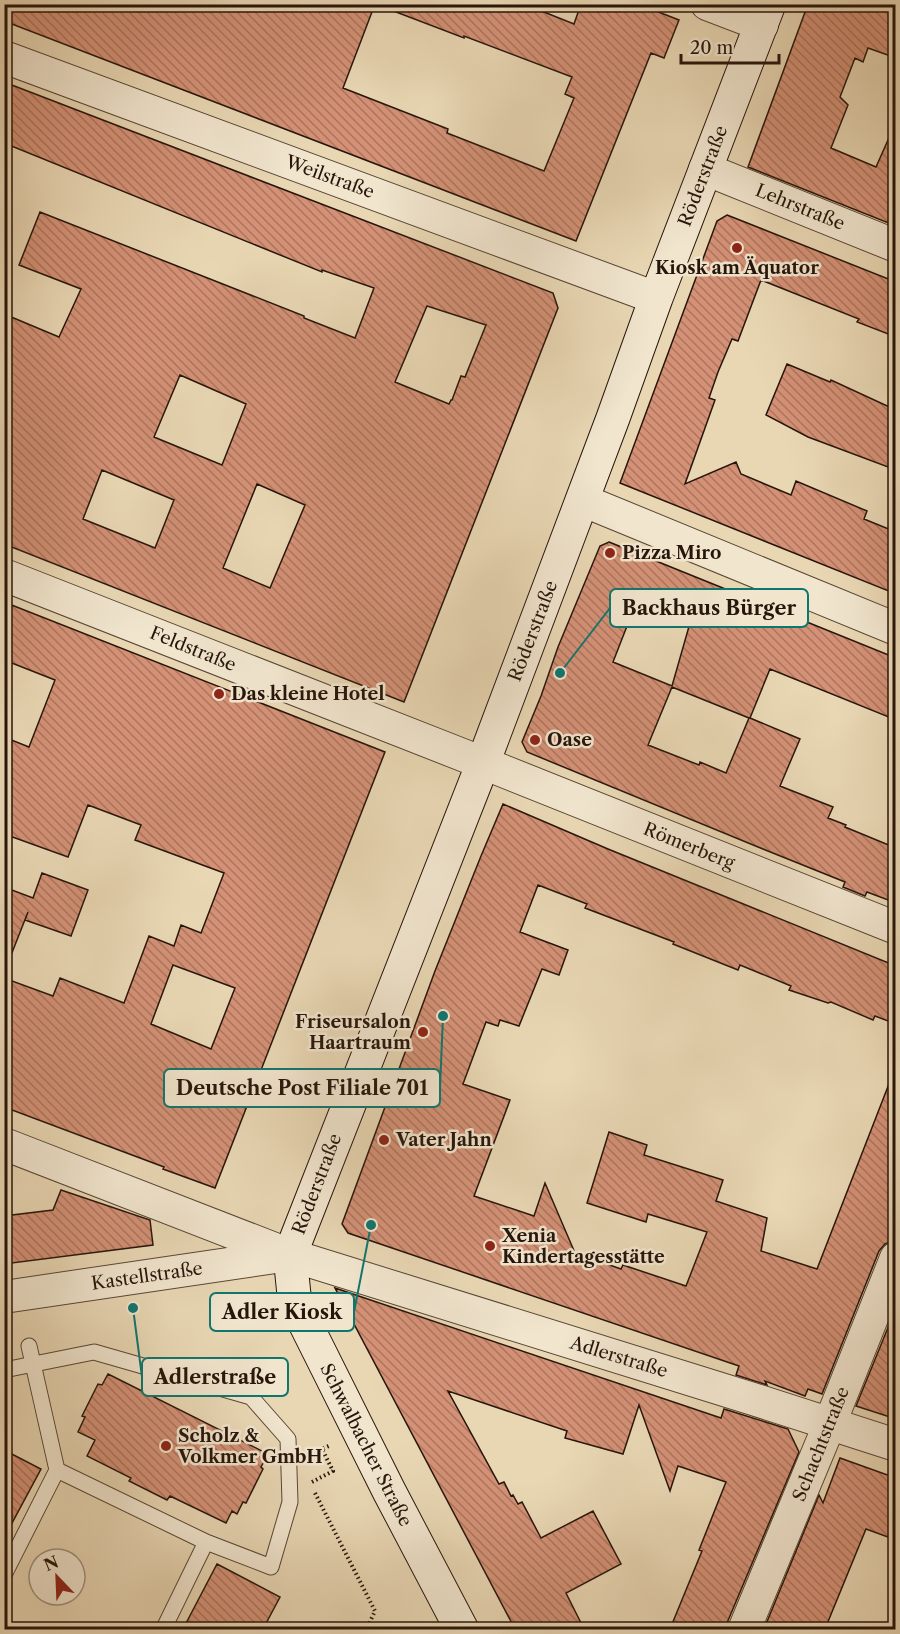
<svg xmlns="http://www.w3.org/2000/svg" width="900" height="1634" font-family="'Libre Caslon Text',serif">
  <defs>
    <pattern id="building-back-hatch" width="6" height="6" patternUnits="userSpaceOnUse" patternTransform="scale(1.5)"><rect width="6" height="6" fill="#d49176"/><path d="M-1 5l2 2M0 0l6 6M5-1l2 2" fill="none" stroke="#ac755f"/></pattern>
  </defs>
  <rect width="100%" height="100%" fill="#e9d7b4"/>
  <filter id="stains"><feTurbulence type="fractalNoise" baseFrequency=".00333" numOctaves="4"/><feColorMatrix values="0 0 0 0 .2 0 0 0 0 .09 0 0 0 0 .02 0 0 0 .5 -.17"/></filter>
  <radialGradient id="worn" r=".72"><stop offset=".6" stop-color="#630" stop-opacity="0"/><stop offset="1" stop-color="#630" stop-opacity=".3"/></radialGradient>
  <path fill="url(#building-back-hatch)" stroke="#27150b" stroke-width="1.5" fill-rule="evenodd" d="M4,4h277l10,5 2,-5h82l-32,84 105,41 -1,4 97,38 30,-73 -9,-4 7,-17 -108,-41v2l-81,-31 1,-3h140l50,20 7,-20h57l41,16 -15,38 -13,-5 -75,188 -572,-220z
    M808,4h88v54l-28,-10 -5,14 -8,-4 -15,39 8,8 -17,43 45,19 20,-45v104l-148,-59z
    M4,82l549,211 5,15 -154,394 -400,-158v-230l55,23 22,-48 -62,-24 21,-53 264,104v2l51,20 19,-50 -52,-18v2l-318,-129zM427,306l59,19 -21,52 -4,-1 -9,24h-1l-2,4 -54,-22zM180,375l66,29 -24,61 -68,-28zM102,470l72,30 -19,48 -72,-29zM257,484l48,21 -35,83 -47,-20z
    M727,215l169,67v55l-39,-15 2,-3 -98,-39 -23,61 -6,-2 -14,33 -9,26 6,2 -30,84 51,-22 5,12 50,21 5,-14 71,30 -3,8 32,13v62l-276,-111 97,-262z
    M787,364l43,18 1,-2 65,30v60l-88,-33 -42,-22z
    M609,542l287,116v62l-126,-51 -20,49 50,21 -20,47 53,21 -5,11 18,7 -1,2 51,21v55l-29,-11 -2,4 -22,-9 2,-5 -87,-35 -231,-95 -5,-10 19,-46 17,-49 42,-101zM636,603l54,20 -18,63 -59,-24zM672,687l77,31 -23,55 -26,-11 -1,3 -51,-20z
    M4,602l381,150 -170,436 -52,-19 1,-2 -160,-60v-129l49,18 7,-18 64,25 25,-67 25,10 7,-21 20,8 23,-60 -89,-33 6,-15 -53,-20 -20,52 -64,-23v-97l25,10 26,-67 -51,-20zM173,965l62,23 -24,61 -60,-25z
    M503,804l105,45 288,117v58l-21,-8 -2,4 -42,-18 -3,1 -39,-13 2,-4 -51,-21 -2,5 -65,-26 1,-2 -89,-34 2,-4 -49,-19 -18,47 48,18 -9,25 -17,-6 -23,57 -19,-6 -2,6 -12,-4 -23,62 47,16 -36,96 60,20 11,-33 30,70 46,16 2,-4 63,21 21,-54 -59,-18 -2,8 -59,-19 22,-71 38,13 -3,10 79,25 -7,21 51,17 -6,33 56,18 77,-198 2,1v168l-11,4 -6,7 -57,143 -14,-5 -3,7 -40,-15 2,4 -31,-10 3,-9 -391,-133 -6,-9 93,-253 46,-115z
    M42,873l46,17 -17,46 -46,-16 3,-8 -22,56 -2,-1v-80l29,11z
    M61,1190l89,30 3,25 -149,19v-48l49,-6z
    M335,1288l386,130 3,-9 64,20 11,23 -72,171 -1,6h-56l32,-78 -3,-1 27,-68 -48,-16 -8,25 -31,-86 -16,49 -58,-16 2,-7 -119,-40 51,93 5,-2 7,14 2,-1 5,9 4,-2 19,36 52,-27 28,53 -55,29 18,36h-69z
    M896,1308v111l-40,-13z
    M108,1374l160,80 -7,13 2,2 -17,34 -3,-1 -6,12 -5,-3 -6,12 -56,-27 -3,4 -38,-19 2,-3 -44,-22 8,-16 -17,-8 7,-15 -3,-1 16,-32 4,1z
    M4,1450l37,19 -37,69z
    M840,1458l56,20v62l-30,-11 -41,100h-61l55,-134 4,8z
    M217,1564l63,33 -17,32h-80z"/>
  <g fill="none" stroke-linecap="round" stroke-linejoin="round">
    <g stroke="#584635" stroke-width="17">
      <path id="lane" d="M4,1370l90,-18 157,45 37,42 2,63 -19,65 -65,-25 -149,-72
        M4,1575l53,-105 -28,-124
        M163,1630l43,-88"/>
    </g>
    <g stroke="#584635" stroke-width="34">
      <path id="street" d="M707,4l55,21
        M4,57l652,241
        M705,169l191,77
        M582,500l314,129
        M4,575l479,188 413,165
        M4,1144l286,111 463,144 143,46
        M4,1297l285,-42
        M744,1630l86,-207 66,-165"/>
    </g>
    <g stroke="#27150b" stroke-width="35">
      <path id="secondary" d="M462,1630l-73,-139 -87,-174 -8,-22 -4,-40 193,-492 130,-345 43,-120 113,-294"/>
    </g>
    <path stroke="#27150b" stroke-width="4" stroke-dasharray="1.5 3" stroke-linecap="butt" d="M312,1482l21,-11 -11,-22 9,-4
      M315,1493l60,118 -9,19"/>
    <use href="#lane" stroke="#f1e5ce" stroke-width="15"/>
    <use href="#street" stroke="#f1e5ce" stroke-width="32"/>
    <use href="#secondary" stroke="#f1e5ce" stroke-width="33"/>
  </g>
  <g fill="#8f2418" stroke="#f1e5ce" stroke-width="2">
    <circle cx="737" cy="248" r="6"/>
    <circle cx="610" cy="553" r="6"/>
    <circle cx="219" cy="694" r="6"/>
    <circle cx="535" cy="740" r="6"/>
    <circle cx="423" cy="1032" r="6"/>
    <circle cx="384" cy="1140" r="6"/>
    <circle cx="490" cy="1246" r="6"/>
    <circle cx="166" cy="1446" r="6"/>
  </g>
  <g text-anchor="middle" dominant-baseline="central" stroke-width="5" stroke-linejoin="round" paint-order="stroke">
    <g font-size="18" fill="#27150b" stroke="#f1e5ce">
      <text transform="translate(703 176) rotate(-69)">Röderstraße</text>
      <text transform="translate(330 177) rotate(20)">Weilstraße</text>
      <text transform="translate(800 207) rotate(22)">Lehrstraße</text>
      <text transform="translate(533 631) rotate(-69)">Röderstraße</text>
      <text transform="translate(193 649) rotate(22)">Feldstraße</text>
      <text transform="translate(689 846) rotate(22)">Römerberg</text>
      <text transform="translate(317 1184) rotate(-69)">Röderstraße</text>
      <text transform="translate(147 1276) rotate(-8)">Kastellstraße</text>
      <text transform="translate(619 1357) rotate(17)">Adlerstraße</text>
      <text transform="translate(821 1444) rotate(-68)">Schachtstraße</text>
      <text transform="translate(366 1445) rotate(63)">Schwalbacher Straße</text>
    </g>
    <g font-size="18" font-weight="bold" fill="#27150b" stroke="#f1e5ce" text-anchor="start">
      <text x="737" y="268" text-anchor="middle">Kiosk am Äquator</text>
      <text x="622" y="553">Pizza Miro</text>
      <text x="231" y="694">Das kleine Hotel</text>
      <text x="547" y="740">Oase</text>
      <text x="411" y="1022" text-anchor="end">Friseursalon<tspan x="411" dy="21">Haartraum</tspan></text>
      <text x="396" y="1140">Vater Jahn</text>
      <text x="502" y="1236">Xenia<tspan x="502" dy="21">Kindertagesstätte</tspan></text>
      <text x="178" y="1436">Scholz &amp;<tspan x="178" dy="21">Volkmer GmbH</tspan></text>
    </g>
  </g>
  <path fill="none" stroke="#0f766e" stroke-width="2" d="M560 673L610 608M443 1016L440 1088M371 1225L354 1312M133 1308L142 1377"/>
  <g fill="#0f766e" stroke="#f1e5ce" stroke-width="2">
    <circle cx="560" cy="673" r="6"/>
    <circle cx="443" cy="1016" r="6"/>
    <circle cx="371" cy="1225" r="6"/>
    <circle cx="133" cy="1308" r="6"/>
  </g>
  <g fill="#f1e5ce" stroke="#0f766e" stroke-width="2">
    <rect x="610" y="589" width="198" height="38" rx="6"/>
    <rect x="164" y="1069" width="276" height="38" rx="6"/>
    <rect x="210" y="1293" width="144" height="38" rx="6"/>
    <rect x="142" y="1358" width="146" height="38" rx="6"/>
  </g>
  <g font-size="20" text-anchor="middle" font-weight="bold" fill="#27150b">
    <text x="709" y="615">Backhaus Bürger</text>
    <text x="302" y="1095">Deutsche Post Filiale 701</text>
    <text x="282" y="1319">Adler Kiosk</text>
    <text x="215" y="1384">Adlerstraße</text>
  </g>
  <rect width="900" height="1634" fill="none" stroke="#e9d7b4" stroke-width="24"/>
  <rect x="6" y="6" width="888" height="1622" fill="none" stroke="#27150b" stroke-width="3"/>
  <rect x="12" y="12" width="876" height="1610" fill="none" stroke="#27150b" stroke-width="1.5"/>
  <g transform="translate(57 1577) rotate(337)"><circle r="28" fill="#f1e5ce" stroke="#a09280" stroke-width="1.5"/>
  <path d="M0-4.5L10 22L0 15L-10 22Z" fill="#8f2418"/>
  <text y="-9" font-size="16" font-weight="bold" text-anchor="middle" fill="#27150b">N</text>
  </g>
  <path d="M681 54v9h98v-9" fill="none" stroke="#27150b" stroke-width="3"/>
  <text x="690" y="54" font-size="18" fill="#27150b" stroke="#f1e5ce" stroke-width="4.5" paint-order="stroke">20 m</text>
  <rect width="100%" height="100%" filter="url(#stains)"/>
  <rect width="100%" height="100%" fill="url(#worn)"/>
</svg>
